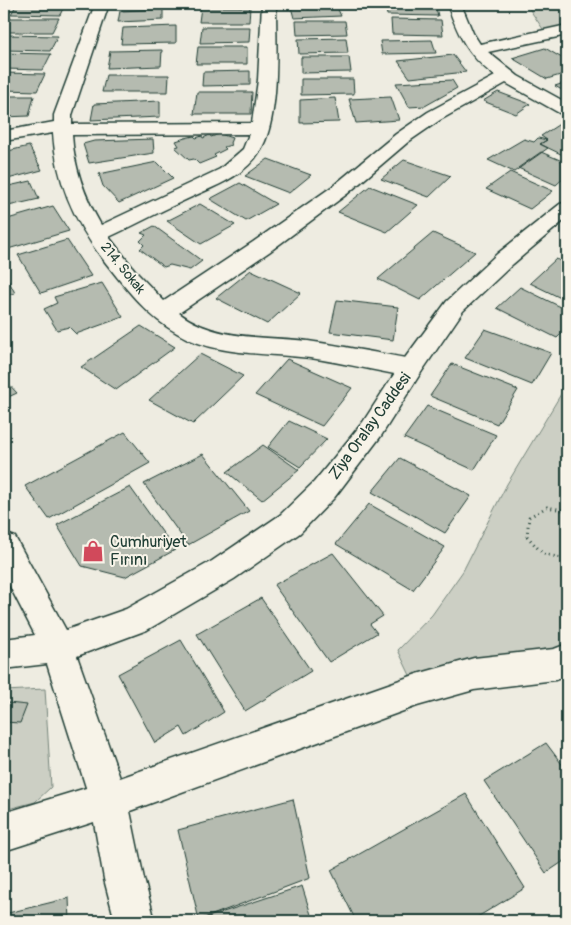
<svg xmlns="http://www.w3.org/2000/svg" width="571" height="925" font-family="Pangolin,sans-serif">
  <rect width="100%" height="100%" fill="#eeece1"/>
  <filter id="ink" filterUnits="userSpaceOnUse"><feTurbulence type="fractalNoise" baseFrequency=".02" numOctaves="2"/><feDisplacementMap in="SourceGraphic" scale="10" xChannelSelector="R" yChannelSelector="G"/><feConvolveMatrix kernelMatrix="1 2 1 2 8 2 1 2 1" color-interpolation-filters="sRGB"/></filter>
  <g filter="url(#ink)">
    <path fill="#cccfc4" stroke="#76867c" d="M526,4h41v26l-20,5z
      M567,384v275l-12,5 -138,26 -19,-40 34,-35 31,-44 44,-87z
      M45,689l6,98 -16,15 -31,8v-119z"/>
    <path fill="#b5bbb0" stroke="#1f3d34" d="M17,4h48l-5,11 -49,-1z
      M129,4h42v1l-42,1z
      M385,4h50l3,12 -51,-1z
      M336,5l5,11 -47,2 -3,-11z
      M201,7h49l-1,15h-50z
      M163,9v11l-45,2 2,-11z
      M10,18h49l-7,14h-48z
      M391,19l50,1 2,15 -51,-1z
      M296,21h49l2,13 -50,1z
      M176,26v17l-55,1 2,-16z
      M202,27h48l-1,15 -49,1z
      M7,35l51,1 -8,15 -46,-1v-10z
      M346,38l2,15 -49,1 -1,-15z
      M432,40l4,13 -54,1 -2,-13z
      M198,47h49v17h-51z
      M545,48l22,13v12l-20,6 -35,-21z
      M162,50l-1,16 -54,2 3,-17z
      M4,53l47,1 -8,16 -39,-1z
      M453,55l13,17 -56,6 -12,-17z
      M301,57h48l2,15 -50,1z
      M250,71v14l-48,1 1,-14z
      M4,73l41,1 -8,17 -33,-1z
      M106,75h63l-1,17h-66z
      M301,79h52l1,15 -53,1z
      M452,80l5,8 -32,18 -16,1 -13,-24z
      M567,82v11l-12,-7z
      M197,92h55l-1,22h-57z
      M498,92l32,12 -14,10 -33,-13z
      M4,96h30l-5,20 -25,1z
      M391,97l8,23 -43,3 -7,-24z
      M335,98l4,24 -39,1v-23z
      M160,101v16l-69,3 3,-16z
      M561,123l6,4v30l-27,-13 7,-4 -6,-4z
      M220,134l12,4 -2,5 1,2 -7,2 2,2 -12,6 2,2 -17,7 -5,-5 -5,1 -14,-13 4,-1 -3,-5 9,-3 9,-2 2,2 6,-2 1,2 7,-3 1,2z
      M538,138l9,2 -7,4 8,4 -34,24 -26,-12 36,-21 10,3z
      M153,139l1,14 -65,10 -6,-19 11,-3z
      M29,146l13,24 -38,10v-28z
      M541,152l26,11v12l-11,10 -38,-17z
      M268,159l43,16 -22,18 -44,-17z
      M404,160l47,16 -22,21 -48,-18z
      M157,162l16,16 -54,25 -16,-17 -4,-12z
      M510,172l43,19 -23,18 -44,-20z
      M31,181l8,18 -35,8v-20z
      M240,183l36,21 -30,17 -36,-22z
      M370,186l48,19 -31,27 -49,-20z
      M200,204l35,21 -34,19 -34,-23z
      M53,206l16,25 -61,18 -4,-8v-21z
      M154,226l48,35 -12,9 -20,-5 -6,2 -24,-18 4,-4 -4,-4 6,-6 -5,-2z
      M433,233l42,19 -55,48 -42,-21z
      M67,240l24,36 -50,17 -23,-38z
      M556,259l11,5v37l-37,-18z
      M251,270l50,23 -34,31 -51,-26z
      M4,272l11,21 -11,3z
      M102,283l21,34 -47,17 -7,-7 -12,3 -13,-21 13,-6 -3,-6z
      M520,287l47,23v18l-10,10 -60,-30z
      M337,300l61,7 -5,33 -63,-8z
      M141,326l34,21 -59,43 -35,-23z
      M485,329l66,24 -19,32 -67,-27z
      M200,354l43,22 -50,48 -44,-24z
      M287,359l65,29 -30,38 -67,-31z
      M452,364l66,26 -21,34 -67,-28z
      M4,379l13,14 -13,6z
      M427,406l69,29 -22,35 -70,-32z
      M289,421l38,18 -27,28 -32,-20z
      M125,432l25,31 -101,56 -24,-33z
      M263,445l36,25 -37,30 -35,-28z
      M203,454l46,57 -61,34 -44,-61z
      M400,458l71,38 -26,37 -73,-41z
      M130,487l45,63 -50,27 -43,-11 -25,-41z
      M369,504l76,43 -32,43 -77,-46z
      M333,553l50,63 -13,8 7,9 -48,29 -55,-77z
      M261,598l50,73 -66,40 -48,-77z
      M181,640l43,72 -38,24 -5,-9 -26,16 -37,-69z
      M8,703l19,2 -7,18 -16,-1v-9z
      M546,743l21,28v88l-21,14 -62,-92z
      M466,794l59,94 -54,33h-115l-25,-51z
      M293,799l17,79 -111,42 -21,-90z
      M302,886l11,35h-107l-1,-3z
      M69,898l1,23h-66v-7z"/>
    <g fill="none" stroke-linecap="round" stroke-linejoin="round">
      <g stroke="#1f3d34" stroke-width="3">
        <path id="street" d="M95,4h14l-37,111v9l180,-1 6,-43 4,-76h14c0,39 5,114 -16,147 -17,28 -51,37 -79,51 -24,11 -48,24 -72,35l29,37 26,27 89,-59 80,-56 63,-52 32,-22 67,-36c-29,-22 -36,-40 -48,-72h14l12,29 7,11 87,-19v10l-79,17 30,24 49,27v12l-6,-1 -55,-31 -66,37 -32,22 -61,52 -78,58 -90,61c37,28 85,23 129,28 35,5 69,12 103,18l9,3 3,6 -3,6 -9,3c-34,-6 -67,-14 -101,-19 -44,-6 -94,-1 -133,-25 -32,-18 -53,-47 -75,-75 -28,-37 -46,-78 -49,-125l-49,8v-10l50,-9v-7zM249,134l-6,15 -23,20 -119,56c-16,-28 -27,-57 -29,-90z
          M109,781l13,6 6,13 -6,13 -118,38v-38z"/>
      </g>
      <g stroke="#1f3d34" stroke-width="3">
        <path id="secondary" d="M567,202v16l-54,46 -50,47 -43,63 -39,62 -47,62 -34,35 -66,46 -87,51 -70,26 43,122 297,-104 57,-16 80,-9 13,-5v31l-12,5 -81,10 -57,16 -287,105 14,68 11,42h-40l-11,-42 -14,-79 -43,-136 -43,5v-30l31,-4 -31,-60v-42l11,4 51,93 60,-21 86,-48 68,-46 34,-33 49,-60 39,-60 45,-61 50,-47 63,-50z"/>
      </g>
      <path stroke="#1f3d34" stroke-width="3" stroke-dasharray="1 4" stroke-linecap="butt" d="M567,511l-20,-4 -18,10 -2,19 16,18 24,5"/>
      <use href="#street" fill="#f7f3e8" fill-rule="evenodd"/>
      <use href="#secondary" fill="#f7f3e8" fill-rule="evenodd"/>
    </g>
  </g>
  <defs>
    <g id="shop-bare" transform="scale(1.725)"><path d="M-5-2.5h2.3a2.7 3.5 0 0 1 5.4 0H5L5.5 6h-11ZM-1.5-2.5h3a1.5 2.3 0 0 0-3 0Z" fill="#d1495b" stroke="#f7f3e8" stroke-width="2.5" paint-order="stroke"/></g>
  </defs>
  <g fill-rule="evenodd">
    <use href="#shop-bare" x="93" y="551"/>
  </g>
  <g text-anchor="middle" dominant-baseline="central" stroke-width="4" stroke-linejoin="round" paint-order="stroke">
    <g font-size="14" fill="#1f3d34" stroke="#f7f3e8">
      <text transform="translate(123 268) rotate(51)">214. Sokak</text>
    </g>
    <g font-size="16" fill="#1f3d34" stroke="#f7f3e8">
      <text transform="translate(370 426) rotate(-54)">Ziya Oralay Caddesi</text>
    </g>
    <g font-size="16" fill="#1f3d34" stroke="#f7f3e8" text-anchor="start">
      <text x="110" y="542">Cumhuriyet<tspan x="110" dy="18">Fırını</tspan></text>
    </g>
  </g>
  <rect width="571" height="925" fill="none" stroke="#f7f3e8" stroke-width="20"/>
  <rect x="10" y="10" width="551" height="905" fill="none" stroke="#1f3d34" stroke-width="2" filter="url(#ink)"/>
</svg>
